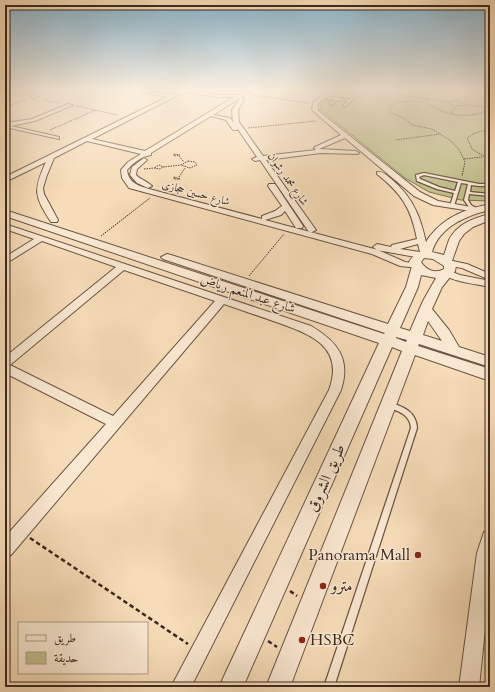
<svg xmlns="http://www.w3.org/2000/svg" width="495" height="692" font-family="Cardo,Amiri,serif">
  <rect width="100%" height="100%" fill="#f6dcb8"/>
  <filter id="stains"><feTurbulence type="fractalNoise" baseFrequency=".005" numOctaves="4"/><feColorMatrix values="0 0 0 0 .2 0 0 0 0 .09 0 0 0 0 .02 0 0 0 .5 -.17"/></filter>
  <radialGradient id="worn" r=".72"><stop offset=".6" stop-color="#630" stop-opacity="0"/><stop offset="1" stop-color="#630" stop-opacity=".3"/></radialGradient>
  <path fill="#c1bf8b" stroke="#7e7454" d="M338,90h152v111l-29,-1 -32,-8 -24,-14 -84,-68 -1,-4z"/>
  <g fill="none" stroke-linecap="round" stroke-linejoin="round">
    <g stroke="#6a5644" stroke-width="2.5">
      <path id="service" d="M347,90h3l-7,6 -7,1 -1,-1 6,-2z
        M361,90h2l-19,17 -1,-1 5,-5 -11,-1 -6,5 -1,-2 5,-3 -14,-3 1,-1 14,2 2,-1 1,1v1l10,1z
        M424,173l55,11h11v2h-11l-8,-1 -1,7 20,2v2l-21,-2 -1,6 3,5 8,5 -3,1 -7,-4 -5,-7 4,-16 -7,-1 -7,23 -3,1 -1,-1 4,-13 -17,-4 -20,-8 -1,-6zM424,175l34,7 -3,9 -16,-4 -19,-8 -1,-2z
        M488,377h2v17h-2l-1,-2v-13z
        M389,402c14,5 27,9 28,26l-83,259h-10l87,-259c-1,-14 -13,-17 -24,-21l-1,-2 1,-2z"/>
    </g>
    <g stroke="#6a5644" stroke-width="2">
      <path id="minor" d="M48,90h6l-20,8 -4,-1z
        M133,90h10l28,5 9,-5h11l27,5h21l8,-5h5l-11,8 3,1 -6,11 1,12 24,34 53,-6 -2,-2 1,-1 26,-12 -29,-25 1,-7 15,-13h5l-15,14v6l3,3 99,79 18,9 39,7 4,2 -4,2 -44,-7 -19,-9 -69,-58 -26,11 37,2 3,2 -1,1 -37,-1 -55,7 50,70 -4,2h-3l-49,-72 -5,1 -3,-2 5,-2 -24,-35 -1,-12 8,-12 -27,17 17,3 8,11 -1,1h-4l-7,-10 -15,-4 -60,37v2c-9,1 -18,8 -24,15 2,13 10,15 22,19l113,30v-3l13,-5 7,-5 -14,-20 1,-2h6l28,42 -1,2h-6l-11,-17 -4,4 -16,5 113,30 27,12 14,2 2,2 -2,2 -19,-2 -28,-12 -243,-66 -7,-10 -1,-8 7,-8 13,-8 -54,-13 -33,17 -7,17 -4,13 1,6 14,26 -1,2h-6c-17,-26 -18,-32 -5,-60l-41,20v-5l162,-80zM184,92l34,5h16l-89,54 -53,-12z
        M68,104l5,1 -38,16 -24,5 48,11v2l-54,-12v-4l27,-4z
        M144,158l3,2 -10,9 -1,6c5,5 11,6 16,11l-4,2 -11,-5 -7,-8 2,-8z
        M377,172c5,-1 9,3 13,6 27,22 32,45 39,77l-1,2 -7,1 -44,-8 -4,-3 4,-3 14,3 1,-2 25,-6c-6,-31 -15,-45 -40,-65zM418,244l2,8 -20,-3z
        M5,224l306,102c27,16 40,33 30,64l-150,297h-20l158,-297c16,-44 -19,-56 -53,-68 -17,-6 -35,-12 -52,-18l-213,251 -6,2v-20l101,-113 -101,-51v-16l111,-90 -74,-26 -37,23v-7l29,-18 -29,-10zM124,270l91,31 -102,115 -103,-51z
        M448,260l19,4 23,10v6l-28,-12 -17,-3 -1,-2z
        M447,270l13,5 30,6v6c-12,-3 -39,-5 -48,-14z
        M490,530v51l-11,106h-20l18,-134 7,-21z"/>
    </g>
    <g stroke="#6a5644" stroke-width="2">
      <path id="tertiary" d="M490,204v6c-23,5 -51,17 -58,42l12,3c2,-5 3,-10 5,-15 8,-16 25,-22 41,-26v6l-17,7 -9,7 -5,7 -7,20 4,5 -1,5 -13,16 -10,22 17,21 10,17 31,10v10l-71,-23 -1,2 72,23v12l-75,-26 -125,332h-24l136,-336 -10,-4 -149,340h-24l160,-344 -374,-127v-6l379,124 1,-1 -222,-74 -2,-2 6,-3 4,1 217,69 18,-37 6,-21 -3,-4c4,-7 6,-6 11,-10 3,-2 7,-13 10,-16 16,-20 36,-27 60,-32zM424,258l9,1 11,7v3c-9,5 -18,1 -23,-7zM421,275l15,3 -13,23 -13,30 -10,-3 18,-41zM428,321l14,20 -19,-6zM396,337l11,3 -1,2 -10,-4z"/>
    </g>
    <path stroke="#3b291e" stroke-width="1" stroke-dasharray="1.5 1" stroke-linecap="butt" d="M368,90l79,12
      M433,90l-7,12c15,13 49,20 64,5
      M5,92l22,4
      M252,95l56,8
      M44,100l14,3
      M426,102c-11,-1 -30,-3 -37,7l3,4 13,6 7,6 20,4 19,12 9,10 5,11 -3,14
      M468,105l-10,-5 -11,2 7,4 15,-1 20,3
      M77,106l40,9
      M5,108l20,-9
      M451,113l5,-6
      M248,128l68,-7
      M490,129l-15,4 -8,5 5,11 18,11
      M50,130l46,-20
      M396,140l44,-6
      M174,154l6,1 -6,1z
      M179,156l5,6
      M464,159l18,-2
      M188,161l7,1 2,3 -7,3 -9,-3z
      M159,165l4,2 -3,2 -6,-1z
      M163,167l18,-2
      M144,169l10,-1
      M174,177l6,2h-6z
      M179,177l6,-9
      M101,236l49,-38
      M249,276l35,-42"/>
    <path stroke="#3b291e" stroke-width="2.5" stroke-dasharray="4.5 3" stroke-linecap="butt" d="M30,538l158,106
      M309,549l7,4
      M290,591l7,5
      M268,641l9,6"/>
    <use href="#service" fill="#f9e8d1" fill-rule="evenodd"/>
    <use href="#minor" fill="#f9e8d1" fill-rule="evenodd"/>
    <use href="#tertiary" fill="#f9e8d1" fill-rule="evenodd"/>
  </g>
  <linearGradient id="sky" x2="0" y2="1"><stop stop-color="#8ab7d1"/><stop offset="0.48" stop-color="#fbefdf"/><stop offset="1" stop-color="#fbefdf" stop-opacity="0"/></linearGradient>
  <rect width="495" height="187" fill="url(#sky)"/>
  <g fill="#8f2418" stroke="#f9e8d1" stroke-width="1.5">
    <circle cx="418" cy="555" r="4"/>
    <circle cx="323" cy="586" r="4"/>
    <circle cx="302" cy="640" r="4"/>
  </g>
  <g text-anchor="middle" dominant-baseline="central" stroke-width="3" stroke-linejoin="round" paint-order="stroke">
    <g font-size="11" fill="#3b291e" stroke="#f9e8d1">
      <text transform="translate(288 179) rotate(55)">شارع محمد رشوان</text>
      <text transform="translate(196 193) rotate(15)">شارع حسين حجازى</text>
    </g>
    <g font-size="13" fill="#3b291e" stroke="#f9e8d1">
      <text transform="translate(248 294) rotate(18)">شارع عبد المنعم رياض</text>
    </g>
    <g font-size="16" fill="#3b291e" stroke="#f9e8d1">
      <text transform="translate(326 478) rotate(-66)">طريق الشروق</text>
    </g>
    <g font-size="16" fill="#3b291e" stroke="#f9e8d1" text-anchor="start">
      <text x="410" y="555" text-anchor="end">Panorama Mall</text>
      <text x="331" y="586">مترو</text>
      <text x="310" y="640">HSBC</text>
    </g>
  </g>
  <rect width="495" height="692" fill="none" stroke="#f6dcb8" stroke-width="20"/>
  <rect x="6" y="6" width="483" height="680" fill="none" stroke="#3b291e" stroke-width="2"/>
  <rect x="10" y="10" width="475" height="672" fill="none" stroke="#3b291e"/>
  <rect x="18" y="622" width="130" height="52" fill="#f9e8d1" stroke="#ad9c89"/>
  <rect x="26" y="635" width="20" height="6" fill="#f9e8d1" stroke="#ad9c89"/>
  <text x="54" y="642" font-size="12" fill="#3b291e">طريق</text>
  <rect x="26" y="652" width="20" height="12" fill="#c1bf8b" stroke="#ad9c89"/>
  <text x="54" y="662" font-size="12" fill="#3b291e">حديقة</text>
  <rect width="100%" height="100%" filter="url(#stains)"/>
  <rect width="100%" height="100%" fill="url(#worn)"/>
</svg>
